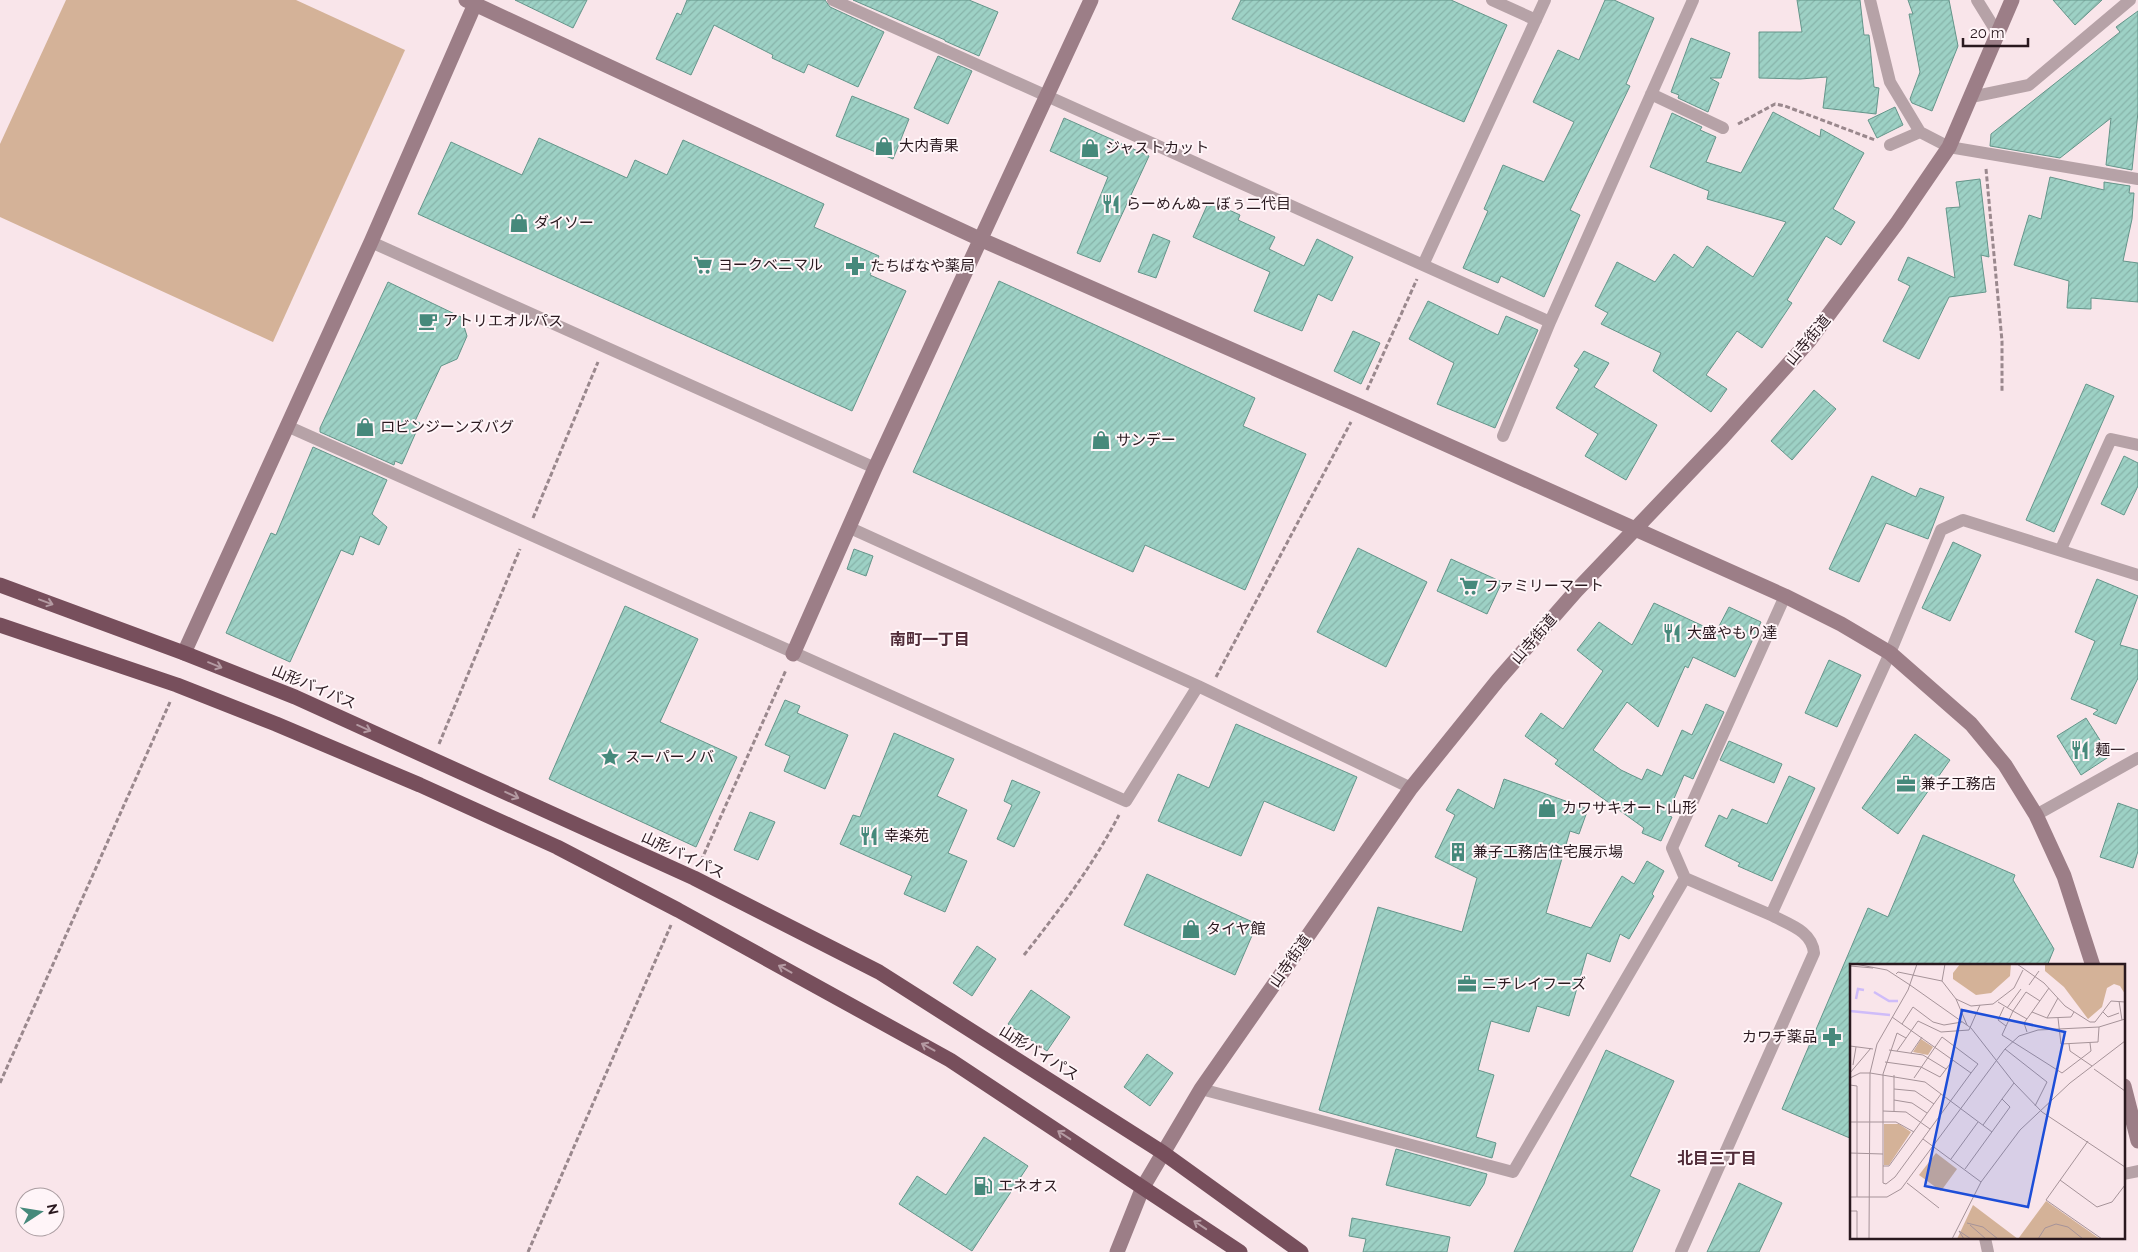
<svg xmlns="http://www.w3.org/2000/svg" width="2138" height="1252" font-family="Raleway,'Noto Sans JP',sans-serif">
  <defs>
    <pattern id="building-hatch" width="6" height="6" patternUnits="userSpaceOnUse" patternTransform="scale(1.25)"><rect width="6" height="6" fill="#9dd1c5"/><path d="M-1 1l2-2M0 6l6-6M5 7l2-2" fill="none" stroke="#87b3a9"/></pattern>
  </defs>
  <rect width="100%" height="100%" fill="#f9e5ea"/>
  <path fill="#d4b298" d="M66,0h230l109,50 -132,292 -273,-125v-73z"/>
  <path fill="url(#building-hatch)" stroke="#64958a" d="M515,0h72l-14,28z
    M687,0h138l5,7 54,25 -26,55 -50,-23 -4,9 -32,-15 1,-3 -59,-30 -23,50 -35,-16 21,-46 4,2z
    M853,0h116l29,12 -19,44 -34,-15v-1z
    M1241,0h210l56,25 -43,97 -232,-103z
    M1605,0h9l40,18 -28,66 4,2 -60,124 10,5 -36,82 -43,-21 -3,7 -35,-15 25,-57 -4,-2 19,-44 41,17 30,-60 -41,-20 25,-52 21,10z
    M1797,0h63l4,35h5l5,52 5,1 -3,26 -53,-6 4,-31 -27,2 -41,-1v-46h43z
    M1908,0h41l9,46 -26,65 -20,-8 -2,-4 10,-27 -11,-58h4z
    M2053,0h49l-27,25z
    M2138,11v101l-6,58 -26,-5 5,-47 -51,40 -70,-12 1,-12 129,-102 -4,-5z
    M1691,38l39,15 -9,25h-11l9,5 -11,29 -30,-14 1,-3 -8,-3z
    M938,56l34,15 -24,53 -34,-16z
    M852,96l57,23 -16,40 -57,-23z
    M1895,107l8,18 -26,13 -9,-18z
    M1773,112l47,25 1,-8 43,24 -31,56 22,13 -14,23 -15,-9 -39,64 5,3 -30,45 -25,-17 -31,44 21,14 -16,23 -58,-41 8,-18 -60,-29 7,-11 -13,-7 22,-44 38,20 19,-28 19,14 14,-22 46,31 33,-55 -79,-23 2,-8 -59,-24 22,-54 30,14 -2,3 16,7 -10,25 35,11z
    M1064,118l85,38 -49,106 -23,-9 31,-76 -58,-26z
    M539,138l88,40 8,-18 32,15 16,-35 141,64 -10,23 65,29 -9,19 36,16 -54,120 -434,-197 33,-72 71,33z
    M2050,177l54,13v-8l26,4 -1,7h5l-2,26 -9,42 15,2v39l-47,-4v11l-24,-1 2,-27 -55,-16 15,-50 12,4z
    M1980,179l9,78 -8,-2 5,37 -37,5 -30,62 -36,-18 27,-55 -12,-6 10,-23 47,21 -9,-70 14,-1 -4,-25z
    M1209,201l31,14 -2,5 37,17 -6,12 35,17 13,-27 36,18 -21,44 -14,-7 -16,37 -48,-20 16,-39 -77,-35z
    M1153,234l17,7 -14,37 -18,-6z
    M999,281l256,117 -12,28 63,28 -61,136 -100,-45 -12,27 -220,-100z
    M388,282l73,35 6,19 -10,23 -16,7 -26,55 5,2 -18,41 -7,-3 -1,4 -74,-33v-4z
    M1428,301l70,34 8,-19 32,14 -43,98 -58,-24 17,-41 -45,-24z
    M1353,331l27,12 -19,41 -27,-13z
    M1584,351l25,12 -15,24 63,38 -31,55 -41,-24 13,-22 -42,-26 23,-39 -5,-3z
    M2086,384l28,12 -60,136 -28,-12z
    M1814,390l22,19 -44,51 -21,-19z
    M313,447l74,33 -15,34 15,13 -8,18 -19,-9 -7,19 -12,-5 -51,112 -64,-29 45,-100 5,2z
    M2124,456l14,7v23l-14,29 -23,-11z
    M1872,476l44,21 4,-9 24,9 -16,42 -42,-16 -27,59 -30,-13z
    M1953,542l28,13 -31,66 -28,-13z
    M1358,548l69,34 -41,85 -69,-35z
    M854,549l19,7 -7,20 -19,-7z
    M1451,559l51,23 -15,32 -50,-23z
    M2097,579l41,17 -18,49 18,5v28l-22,46 -23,-10 5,-4 -27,-11 24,-58 -20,-9z
    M1654,603l62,29 13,-25 32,15 -26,55 -42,-20 -5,11 -3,-2 -27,61 -31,-25 -34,48 28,20 21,10 5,-11 15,7 20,-46 10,5 14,-31 18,8 -31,67 -9,-4 -17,40 5,2 -11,24 -19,-8 2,-5 -89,-64 3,-4 -33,-24 16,-23 22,16 40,-58 -26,-21 22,-28 33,23z
    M625,606l73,33 -38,83 77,35 -41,90 -147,-68z
    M1829,660l32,15 -24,52 -32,-14z
    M785,700l15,6 -3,7 51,22 -23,54 -41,-18 6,-15 -25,-11z
    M2086,718l24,38 -29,19 -24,-39z
    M1236,724l121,53 -23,54 -70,-30 -23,55 -83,-35 20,-47 31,14z
    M894,733l60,26 -17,37 30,14 -19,43 19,8 -22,51 -41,-18 8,-18 -72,-32 13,-29 7,2z
    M1915,734l35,26 -52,74 -36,-26z
    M1729,741l53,23 -8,19 -54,-23z
    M1789,776l26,12 -43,93 -34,-15 2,-3 -35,-17 14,-31 8,4 5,-10 35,15z
    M1504,779l84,30 -9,25 -9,-3 -24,82 45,15 31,-52 12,8 13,-23 17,10 -12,23 2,2 -25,43 -9,-5 -10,28 -23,-9 -18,63 -32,-10 -8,26 -38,-11 -13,49 16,5 -18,62 20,6 -4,15 -173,-48 59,-203 84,25 15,-54 -42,-21 20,-42 -9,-5 12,-21 36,20z
    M1012,780l28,12 -26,55 -17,-8 15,-34 -8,-4z
    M2118,803l20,7v41l-5,17 -33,-11z
    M750,812l25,10 -17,38 -24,-10z
    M1923,835l92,40 -2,5 41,69 -7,17h-195v173l-70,-30 86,-201 20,9z
    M1147,874l110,50 -22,51 -111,-50z
    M977,946l19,13 -24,37 -19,-13z
    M1031,990l39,27 -23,34 -39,-27z
    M1606,1050l68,31 -44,95 30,14 -28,62h-118z
    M1147,1054l26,19 -23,33 -26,-19z
    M984,1137l44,29 -56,85 -73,-47 18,-28 29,19z
    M1396,1149l91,25 -3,10 -14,22 -84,-21z
    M1739,1183l43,20 -23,49h-52z
    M1352,1218l98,19 -3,15h-84l3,-13 -17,-3z"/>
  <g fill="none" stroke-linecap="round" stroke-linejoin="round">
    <path stroke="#9a888d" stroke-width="3" stroke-dasharray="5 2.5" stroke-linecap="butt" d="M1738,124l37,-20 10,2 90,34
      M1986,169l16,172v52
      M1367,390l50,-111
      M533,518l65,-156
      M1216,677l135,-255
      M439,744l81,-195
      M701,861l85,-191
      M1024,955c35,-44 69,-90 95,-140
      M0,1083l170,-381
      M528,1252l143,-327"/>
    <path stroke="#b6a2a7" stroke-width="12" d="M833,0l590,265 122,-265
      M1492,0l44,20
      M1870,0l20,82 30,50 29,15 189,32
      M1977,0l21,34
      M1651,94l72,34
      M1971,97l58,-12 101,-85
      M1890,145l30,-13
      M371,242l504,226
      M1423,265l127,57 143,-322
      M287,426l839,375 72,-115 -350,-159
      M1503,436l47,-114
      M2061,549l50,-110 27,6
      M1198,686l213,102
      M2036,815l102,-57
      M1685,878l86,37
      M1201,1089l312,83 172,-294 -13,-30 113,-252
      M2124,1174l14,-3
      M1985,1238l3,14
      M1681,1252l133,-299c-2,-22 -24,-28 -43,-38l119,-262 51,-123 22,-10 175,55"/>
    <path stroke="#9c7e87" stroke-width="15" d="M466,0l516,240 378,166 425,190 56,28 49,29 81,71 34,41 31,50 28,61 29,90
      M184,653l187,-411 104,-238
      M793,654l82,-186 216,-468
      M2124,1086l14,55
      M1117,1252l26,-65 58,-98 210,-301 87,-108 78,-89 146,-153 87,-97 88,-118 52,-76 63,-147"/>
    <path stroke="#774f5c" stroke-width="15" d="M0,585l184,68 111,44 399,181 185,94 283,180 139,100
      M0,625l177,60 99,39 144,61 137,62 121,63 272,150 290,192"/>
  </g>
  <defs><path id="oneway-shaft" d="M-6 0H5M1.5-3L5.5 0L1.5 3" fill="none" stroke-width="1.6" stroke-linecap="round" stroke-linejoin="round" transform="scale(1.25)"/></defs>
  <g stroke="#b49aa2">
    <use href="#oneway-shaft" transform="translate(46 602) rotate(20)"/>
    <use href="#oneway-shaft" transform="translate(215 665) rotate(22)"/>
    <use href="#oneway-shaft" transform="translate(364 728) rotate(24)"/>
    <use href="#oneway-shaft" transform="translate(512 795) rotate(25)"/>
    <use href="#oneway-shaft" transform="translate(785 969) rotate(-151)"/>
    <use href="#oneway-shaft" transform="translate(928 1047) rotate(-151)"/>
    <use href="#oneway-shaft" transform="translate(1064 1135) rotate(-147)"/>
    <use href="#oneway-shaft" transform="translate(1200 1225) rotate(-146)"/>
  </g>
  <defs>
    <g id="shop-bare" transform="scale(1.5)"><path d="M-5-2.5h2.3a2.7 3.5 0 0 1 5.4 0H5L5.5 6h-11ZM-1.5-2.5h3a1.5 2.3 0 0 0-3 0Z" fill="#46897b" stroke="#fff5f8" stroke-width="2.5" paint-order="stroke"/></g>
    <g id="restaurant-bare" transform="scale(1.5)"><path d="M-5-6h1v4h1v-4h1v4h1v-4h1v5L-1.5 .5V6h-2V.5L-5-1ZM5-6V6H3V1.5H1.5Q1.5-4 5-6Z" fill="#46897b" stroke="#fff5f8" stroke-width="2.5" paint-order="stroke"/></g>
    <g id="supermarket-bare" transform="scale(1.5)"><path d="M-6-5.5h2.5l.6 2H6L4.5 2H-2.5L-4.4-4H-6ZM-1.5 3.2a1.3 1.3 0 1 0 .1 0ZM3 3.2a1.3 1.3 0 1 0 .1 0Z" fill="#46897b" stroke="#fff5f8" stroke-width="2.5" paint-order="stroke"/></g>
    <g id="pharmacy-bare" transform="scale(1.5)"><path d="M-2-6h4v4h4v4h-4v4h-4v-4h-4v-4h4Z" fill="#46897b" stroke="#fff5f8" stroke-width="2.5" paint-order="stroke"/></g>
    <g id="cafe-bare" transform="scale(1.5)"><path d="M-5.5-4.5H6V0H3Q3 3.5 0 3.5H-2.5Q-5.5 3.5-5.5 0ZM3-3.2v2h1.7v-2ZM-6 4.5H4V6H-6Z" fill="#46897b" stroke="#fff5f8" stroke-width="2.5" paint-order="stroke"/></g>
    <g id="sight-bare" transform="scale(1.5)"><path d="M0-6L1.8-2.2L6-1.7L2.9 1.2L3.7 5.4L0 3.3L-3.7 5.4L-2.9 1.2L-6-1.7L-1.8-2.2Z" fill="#46897b" stroke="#fff5f8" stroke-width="2.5" paint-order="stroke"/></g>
    <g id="office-bare" transform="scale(1.5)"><path d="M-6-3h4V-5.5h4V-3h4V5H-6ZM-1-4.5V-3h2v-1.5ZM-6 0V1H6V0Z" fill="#46897b" stroke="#fff5f8" stroke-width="2.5" paint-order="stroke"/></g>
    <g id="building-bare" transform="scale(1.5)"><path d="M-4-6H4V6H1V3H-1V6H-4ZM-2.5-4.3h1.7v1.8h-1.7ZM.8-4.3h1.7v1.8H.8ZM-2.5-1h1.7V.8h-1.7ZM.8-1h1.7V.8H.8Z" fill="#46897b" stroke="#fff5f8" stroke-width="2.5" paint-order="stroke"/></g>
    <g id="fuel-bare" transform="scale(1.5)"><path d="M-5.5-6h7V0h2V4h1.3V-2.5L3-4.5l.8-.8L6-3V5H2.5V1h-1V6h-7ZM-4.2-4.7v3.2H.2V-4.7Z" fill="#46897b" stroke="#fff5f8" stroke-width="2.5" paint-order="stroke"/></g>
  </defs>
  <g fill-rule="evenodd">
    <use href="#shop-bare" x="884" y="146"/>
    <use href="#shop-bare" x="1090" y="148"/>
    <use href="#restaurant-bare" x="1111" y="204"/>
    <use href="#shop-bare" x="519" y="223"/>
    <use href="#supermarket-bare" x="703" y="265"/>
    <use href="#pharmacy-bare" x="855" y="266"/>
    <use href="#cafe-bare" x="428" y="321"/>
    <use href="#shop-bare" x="365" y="427"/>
    <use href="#shop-bare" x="1101" y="440"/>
    <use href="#supermarket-bare" x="1469" y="586"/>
    <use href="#restaurant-bare" x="1672" y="633"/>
    <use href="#restaurant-bare" x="2080" y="750"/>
    <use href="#sight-bare" x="610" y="757"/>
    <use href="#office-bare" x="1906" y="784"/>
    <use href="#shop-bare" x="1547" y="808"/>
    <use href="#restaurant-bare" x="869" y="836"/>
    <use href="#building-bare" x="1458" y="852"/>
    <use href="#shop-bare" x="1191" y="929"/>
    <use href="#office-bare" x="1467" y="984"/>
    <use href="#pharmacy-bare" x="1832" y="1037"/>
    <use href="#fuel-bare" x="983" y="1186"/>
  </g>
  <g text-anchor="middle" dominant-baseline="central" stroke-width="4" stroke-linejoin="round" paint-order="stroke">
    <g font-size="15" fill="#2a191f" stroke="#fff5f8" text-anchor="start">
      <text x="899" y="146">大内青果</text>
      <text x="1105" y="148">ジャストカット</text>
      <text x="1126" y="204">らーめんぬーぼぅ二代目</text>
      <text x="534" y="223">ダイソー</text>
      <text x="718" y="265">ヨークベニマル</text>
      <text x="870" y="266">たちばなや薬局</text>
      <text x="443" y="321">アトリエオルパス</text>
      <text x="380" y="427">ロビンジーンズバグ</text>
      <text x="1116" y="440">サンデー</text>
      <text x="1484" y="586">ファミリーマート</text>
      <text x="1687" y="633">大盛やもり達</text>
      <text x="2095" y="750">麺一</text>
      <text x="625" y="757">スーパーノバ</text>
      <text x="1921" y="784">兼子工務店</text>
      <text x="1562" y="808">カワサキオート山形</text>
      <text x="884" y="836">幸楽苑</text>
      <text x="1473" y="852">兼子工務店住宅展示場</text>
      <text x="1206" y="929">タイヤ館</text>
      <text x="1482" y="984">ニチレイフーズ</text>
      <text x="1817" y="1037" text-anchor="end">カワチ薬品</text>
      <text x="998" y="1186">エネオス</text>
    </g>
    <g font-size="15" fill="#2a191f" stroke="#fff5f8">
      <text transform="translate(1808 340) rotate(-50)">山寺街道</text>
      <text transform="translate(1534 639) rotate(-49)">山寺街道</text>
      <text transform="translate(314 687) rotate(23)">山形バイパス</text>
      <text transform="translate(683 855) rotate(25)">山形バイパス</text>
      <text transform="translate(1290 961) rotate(-55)">山寺街道</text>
      <text transform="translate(1039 1053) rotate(32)">山形バイパス</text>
    </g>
    <g font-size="16" font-weight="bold" fill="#512c39" stroke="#fff5f8">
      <text x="930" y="639">南町一丁目</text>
      <text x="1717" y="1158">北目三丁目</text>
    </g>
  </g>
  <g transform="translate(1850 964)">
    <rect width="275" height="275" fill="#f9e5ea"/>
    <path d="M71,75l12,8 -5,8 -15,-3zM34,160h15l12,8 -22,33h-5zM196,237l54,38h-143l16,-34 45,34z" fill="#d4b298"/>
    <path d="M110,0h51l-1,12 -19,17 -15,2 -23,-16v-6zM195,0h80v30l-5,-8 -6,-2 -7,4 -5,19 -14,12 -24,-32 -19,-16z" fill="#d4b298"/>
    <path d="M86,189l21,16 -16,22 -22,-16z" fill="#d4b298"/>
    <path fill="none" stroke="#cfbcf9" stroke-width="2.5" d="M24,28l15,9h9M6,35l2,-10 6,1M0,47l40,4"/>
    <path fill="none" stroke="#a69399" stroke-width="1" d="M5,0l32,6 23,15M167,0l27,19 21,23 25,16h5l16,-21 14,1M0,2l23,2M46,10l2,-2 44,9 14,18 11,26M92,17l3,-17M60,21l61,43 43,55 28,29 83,55M179,21l10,-14M106,35l15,7 22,-2 21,-16 9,-18M269,37l3,19M148,38l15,9 -11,24 60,38 29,-22 -1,-8M154,43l-6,13 8,6M157,44l14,-19M182,48l17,-24M253,48l5,5 11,-4M42,53l79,56 -76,104 -9,7 -3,-1v-109l14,-41 9,5M197,54l11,-20M208,54l3,26 37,-2 1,-15M177,55l-14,-8 13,-19 14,9M52,60l11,-17 20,15 11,3 18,-3M177,68l-3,-9 8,-11 15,6 24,-1 3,-5M92,73l36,27 -7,9M219,80l1,7 22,15M0,82l23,3M155,85l42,33 -12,24M39,86l34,5 23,14M47,87l21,-30 23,11 28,-2 11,-25M61,89l11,-16M35,98l36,5 19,10 13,-17M3,101l3,-18M244,105l31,22M0,109l21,-25M44,111v36M0,114l10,-5h10l7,-29 31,-54 9,-26M64,114l28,-41M0,121l7,1v111M44,125l21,2 19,13M152,135l12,-16M44,136l18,3 15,10M33,147l23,1 24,17M0,158h46l18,10M73,175l58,43M238,177l-42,59 56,39M0,189l33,1M101,195l27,-37M33,202h6l52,-72M115,205l45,-62 -8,-8 -19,26M210,216l37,27 15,-5 13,-17M57,219l32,25M0,233h37l14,-8 104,-140 14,-13 19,-6 61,-3 26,-8M0,247h7v28M117,259l16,4 15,12M120,261l16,14M19,275l1,-166 55,9 67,50M102,275l29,-57 39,-52 50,-47 55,-42M114,275l-5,-8 12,8M188,275l7,-11 11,-4 12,3 15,12"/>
    <path fill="#1d4ed8" fill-opacity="0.15" stroke="#1d4ed8" stroke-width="2.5" d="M112,46l103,22 -37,175 -103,-21z"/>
    <rect width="275" height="275" fill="none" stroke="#2a191f" stroke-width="2.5"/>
  </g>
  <g transform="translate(40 1212) rotate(78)"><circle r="24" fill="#fff5f8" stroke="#aa9da1"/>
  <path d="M0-4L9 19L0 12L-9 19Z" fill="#46897b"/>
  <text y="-8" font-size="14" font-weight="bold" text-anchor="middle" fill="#2a191f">N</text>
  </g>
  <path d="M1963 38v8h65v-8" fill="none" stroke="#2a191f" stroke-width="2.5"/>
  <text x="1970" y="38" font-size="15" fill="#2a191f" stroke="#fff5f8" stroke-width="4" paint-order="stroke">20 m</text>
</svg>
